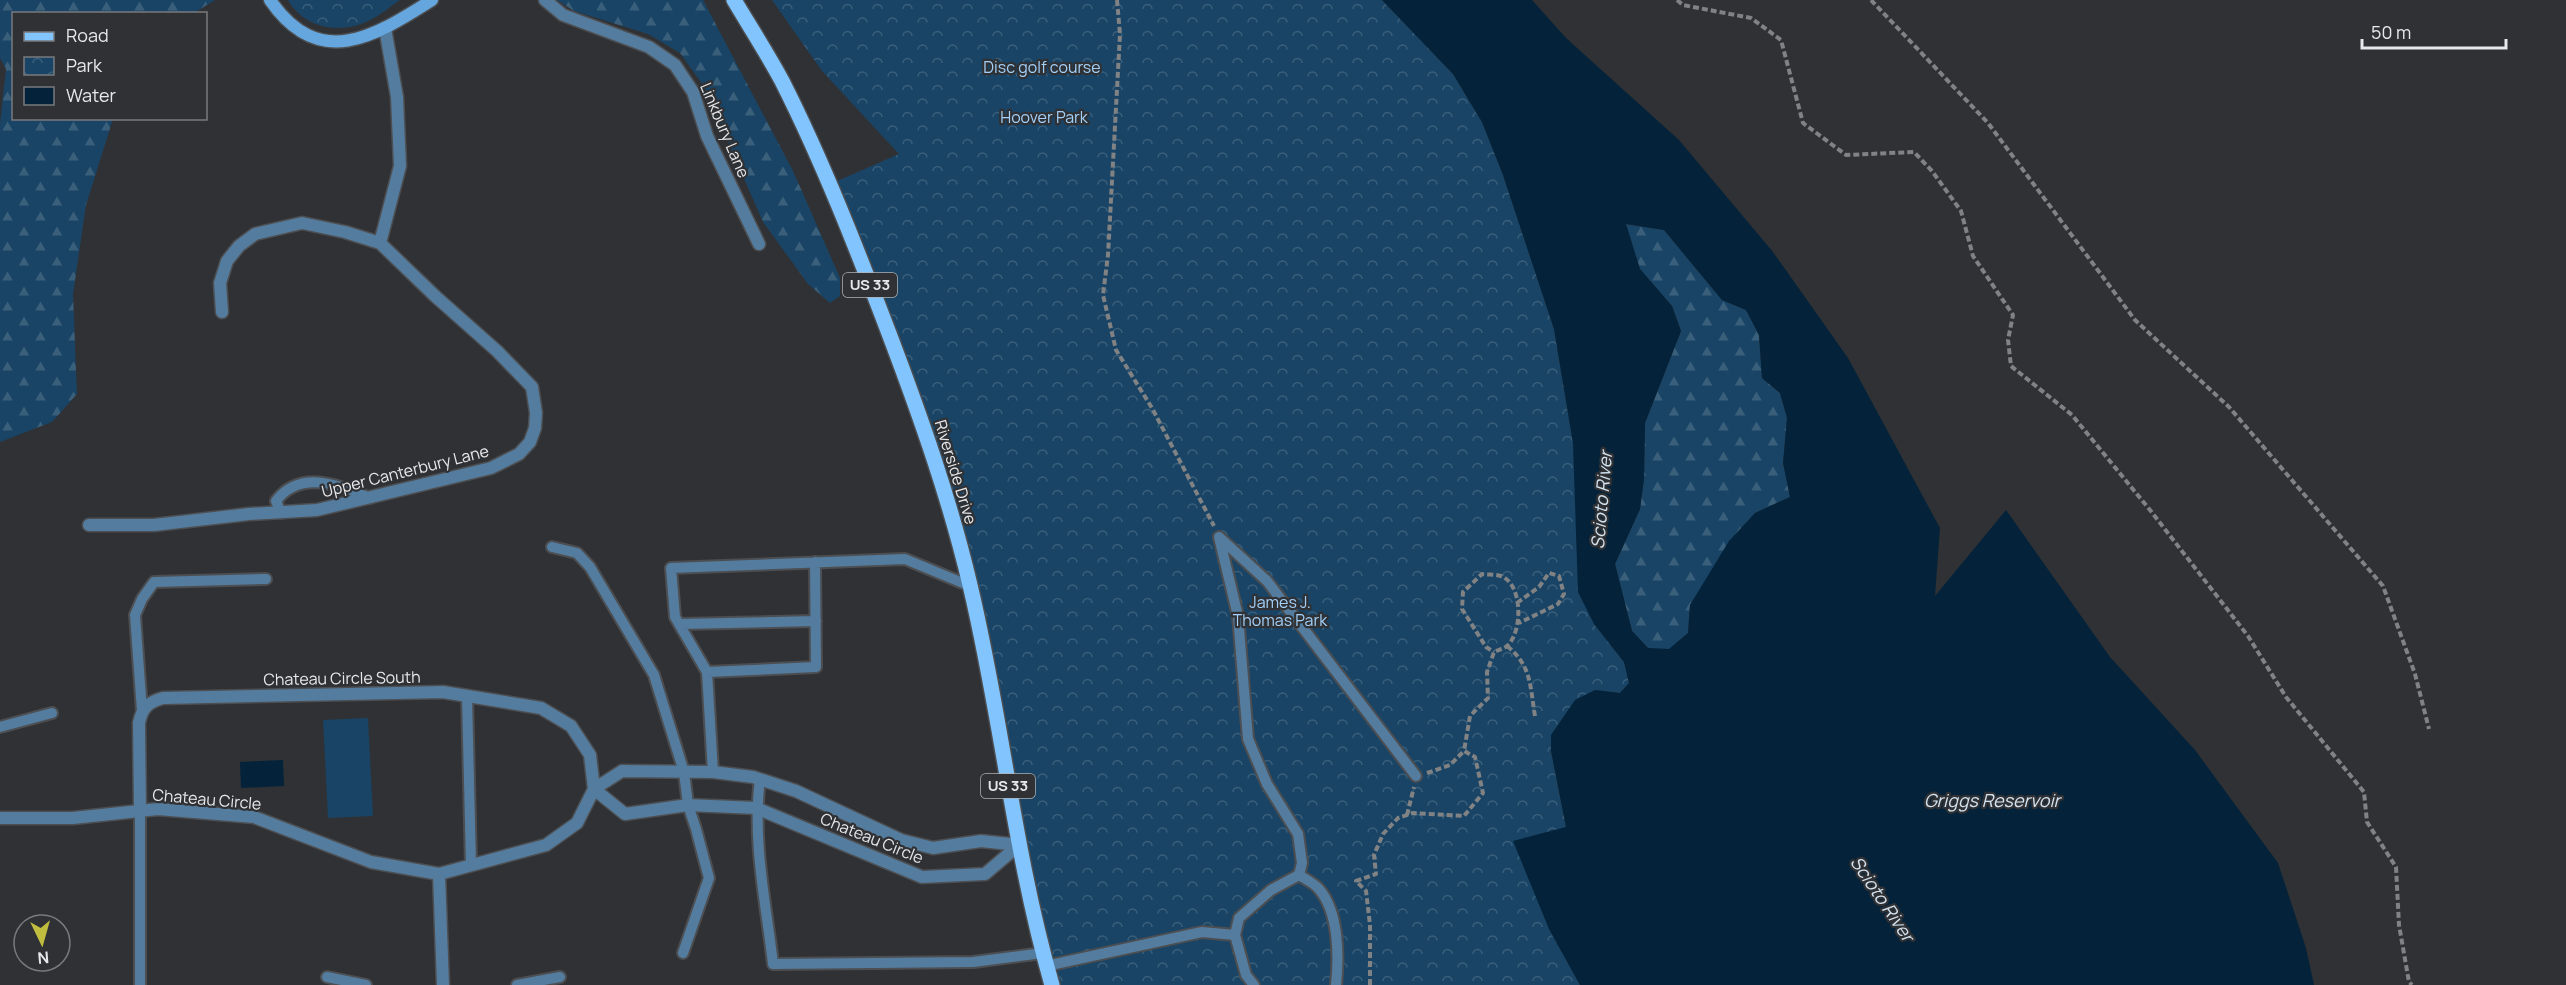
<svg xmlns="http://www.w3.org/2000/svg" width="2566" height="985" viewBox="0 0 2566 985" font-family="Manrope,sans-serif">
<defs>
<pattern id="forest-firs" width="22" height="20" patternUnits="userSpaceOnUse" patternTransform="scale(1.5)"><rect width="22" height="20" fill="#194465"/><path d="M5 1l3.5 6h-7zM16 11l3.5 6h-7z" fill="#3a5f7b"/></pattern>
<pattern id="park-crowns" width="20" height="18" patternUnits="userSpaceOnUse" patternTransform="scale(1.5)"><rect width="20" height="18" fill="#194465"/><path d="M2 6a3 3 0 1 1 6 0M12 15a3 3 0 1 1 6 0" fill="none" stroke="#3a5f7b"/></pattern>
</defs>
<rect width="100%" height="100%" fill="#2f3134"/>
<path fill="url(#forest-firs)" d="M0,0h215l-21,13 -180,1v104l99,1 -27,86 -13,89 4,100 -25,28 -52,20v-318l6,-55 -6,-11z
M557,0h146l90,171 47,107v18l-10,7 -22,-19 -45,-62 -60,-137 -23,-32 -32,-19 -74,-23z
M1625,224l39,6 58,70 24,10 13,25 3,43 18,15 7,25 -4,45 7,34 -35,16 -65,92 -2,28 -19,17 -21,-2 -16,-17 -17,-67 25,-55 4,-30 1,-56 36,-92 -9,-25 -32,-37z"/>
<path fill="url(#park-crowns)" d="M288,0h112c-9,6 -18,14 -28,19 -29,16 -67,11 -84,-19z
M772,0h610l71,74 29,48 21,53 51,154 19,114 21,181 30,38 5,21 -9,10 -25,-3 -44,45v16l15,76 -17,102 31,56h-528l-105,-488 -119,-312 71,-31 -77,-83z"/>
<path fill="#194465" d="M368,718l5,98 -45,2 -5,-98z"/>
<path fill="#04233a" fill-rule="evenodd" d="M1382,0h150l34,38 113,102 94,112 75,106 92,170 -5,68 71,-86 104,147 85,93 83,113 28,85 8,37h-734l-31,-56 -36,-88 53,-14 -15,-76v-16l24,-35 20,-10 25,3 9,-10 -5,-21 -30,-38 -16,-32 -5,-149 -19,-114 -51,-154 -21,-53 -29,-48zM1626,224l38,6 58,70 24,10 13,25 3,43 18,15 7,25 -4,45 7,34 -35,16 -26,28 -39,64 -2,28 -19,16 -21,-1 -16,-17 -17,-67 25,-55 4,-30 1,-56 36,-92 -9,-25 -32,-37z
M283,760l1,26 -43,2 -1,-26z"/>
<g fill="none" stroke-linecap="round" stroke-linejoin="round">
<defs>
<path id="lane" d="M281,513l-5,-12c24,-32 64,-16 94,-3
M552,547l25,6 13,14 64,108 30,97 4,33 8,24 13,49 -26,75
M680,624l136,-3
M707,672l109,-5 -1,-105
M467,696l4,169
M142,711l-7,-96 7,-16 12,-17 112,-3
M0,727l52,-14
M713,772l-6,-100 -32,-55 -4,-49 234,-9 65,27
M760,779c-8,62 6,124 13,185l200,-2 70,-9
M140,810v175
M1299,875c6,4 15,8 20,14 20,23 20,68 17,96
M1046,966l156,-34 33,3
M327,977l39,8
M517,985l43,-8
M1254,985l-8,-10 -11,-40 4,-17 32,-28 28,-15 3,-12 -4,-29 -31,-50 -19,-45 -10,-123 -19,-79 48,44 149,195"/>
<path id="street" d="M545,0l18,15 86,32 26,18 18,27 14,44 52,108
M380,243l20,-77 -3,-69 -12,-69
M89,525h65l95,-11 68,-4 174,-42 28,-14 11,-12 5,-14 1,-15 -4,-26 -35,-36 -62,-55 -55,-53 -35,-11 -43,-9 -47,11 -16,12 -12,15 -7,22 2,29
M594,789l31,25 63,-9 68,3 166,69 63,-3 34,-29
M140,810l-1,-87c3,-15 9,-21 24,-25l280,-6 98,16 30,18 19,29 4,34
M0,818h73l85,-9 96,8 117,45 68,12 107,-29 31,-22 17,-34 28,-18 91,1 40,5 43,14 105,49 32,8 48,-7 38,4
M439,874l4,111"/>
<path id="secondary" d="M270,0c49,71 104,37 162,0"/>
<path id="primary" d="M734,0c16,27 33,53 48,81 41,81 76,171 108,255 31,82 60,164 80,249 32,133 44,269 82,400"/>
</defs>
<use href="#lane" stroke="#4c4e51" stroke-width="14"/>
<use href="#street" stroke="#4c4e51" stroke-width="15"/>
<use href="#secondary" stroke="#4c4e51" stroke-width="15"/>
<use href="#primary" stroke="#4c4e51" stroke-width="18"/>
<path stroke="#808284" stroke-width="4" stroke-dasharray="6 3" stroke-linecap="butt" d="M1117,0l3,34 -12,221 -5,40 13,55 36,58 62,118
M1677,0l6,5 68,13 30,22 22,83 43,32 68,-3 18,19 29,40 12,45 40,59 -5,25 3,26 61,49 78,95 98,126 38,61 78,95 3,30 29,45 3,58 10,57 3,3
M1871,0l117,123 147,197 94,87 154,179 32,88 14,55
M1517,603l22,-16 10,-14 10,3 5,18 -6,10 -39,19
M1507,646c25,20 23,41 28,70
M1427,773l23,-8 14,-14
M1407,815l7,-28
M1370,985v-60l-4,-34 -10,-10 20,-7 -2,-19 9,-21 15,-16 15,-5 51,3 19,-23 -8,-36 -11,-6 6,-35 18,-18 -1,-26 7,-20c3,-2 10,-3 13,-6 16,-14 16,-62 -6,-70 -6,-2 -13,-1 -19,-2l-19,18 -1,17 24,38 8,5"/>
<use href="#lane" stroke="#547c9e" stroke-width="10"/>
<use href="#street" stroke="#547c9e" stroke-width="12"/>
<use href="#secondary" stroke="#64a6dd" stroke-width="12"/>
<use href="#primary" stroke="#82c5fe" stroke-width="15"/>
</g>
<g text-anchor="middle" stroke-width="4.5" stroke-linejoin="round" paint-order="stroke">
<g fill="#2f3134" stroke="#b0b1b3" stroke-width="1.5">
<rect x="843" y="273" width="54" height="24" rx="4.5"/>
<rect x="981" y="774" width="54" height="24" rx="4.5"/>
</g>
<g font-size="15" font-weight="bold" fill="#e7e8ea">
<text x="870" y="290">US 33</text>
<text x="1008" y="791">US 33</text>
</g>
<g font-size="16" fill="#a2d0f9" stroke="#2f3134">
<text x="1042" y="73">Disc golf course</text>
<text x="1044" y="123">Hoover Park</text>
<text x="1280" y="608">James J.<tspan x="1280" dy="18">Thomas Park</tspan></text>
</g>
<g font-size="16" fill="#e7e8ea" stroke="#2f3134">
<text transform="translate(725 130) rotate(67)" y="6">Linkbury Lane</text>
<text transform="translate(405 471) rotate(-14)" y="6">Upper Canterbury Lane</text>
<text transform="translate(956 472) rotate(73)" y="6">Riverside Drive</text>
<text transform="translate(342 678) rotate(-1)" y="6">Chateau Circle South</text>
<text transform="translate(207 799) rotate(5)" y="6">Chateau Circle</text>
<text transform="translate(872 838) rotate(22)" y="6">Chateau Circle</text>
</g>
<g font-size="18" font-style="italic" fill="#d3e3f0" stroke="#2f3134">
<text transform="translate(1602 500) rotate(-85)" y="6">Scioto River</text>
<text x="1992" y="807">Griggs Reservoir</text>
<text transform="translate(1882 899) rotate(56)" y="6">Scioto River</text>
</g>
</g>
<rect x="12" y="12" width="195" height="108" fill="#2f3134" stroke="#797a7d" stroke-width="1.5"/>
<rect x="24" y="32" width="30" height="9" fill="#82c5fe" stroke="#797a7d" stroke-width="1.5"/>
<text x="66" y="42" font-size="18" fill="#e7e8ea">Road</text>
<rect x="24" y="57" width="30" height="18" fill="url(#park-crowns)" stroke="#797a7d" stroke-width="1.5"/>
<text x="66" y="72" font-size="18" fill="#e7e8ea">Park</text>
<rect x="24" y="87" width="30" height="18" fill="#04233a" stroke="#797a7d" stroke-width="1.5"/>
<text x="66" y="102" font-size="18" fill="#e7e8ea">Water</text>
<g transform="translate(42 943) rotate(175)"><circle r="28" fill="#2f3134" stroke="#797a7d" stroke-width="1.5"/>
<path d="M0-4.5L10 22L0 15L-10 22Z" fill="#c1bd3f"/>
<text y="-9" font-size="16" font-weight="bold" text-anchor="middle" fill="#e7e8ea">N</text>
</g>
<path d="M2362 39v9h144v-9" fill="none" stroke="#e7e8ea" stroke-width="3"/>
<text x="2371" y="39" font-size="18" fill="#e7e8ea" stroke="#2f3134" stroke-width="4.5" paint-order="stroke">50 m</text>
</svg>
